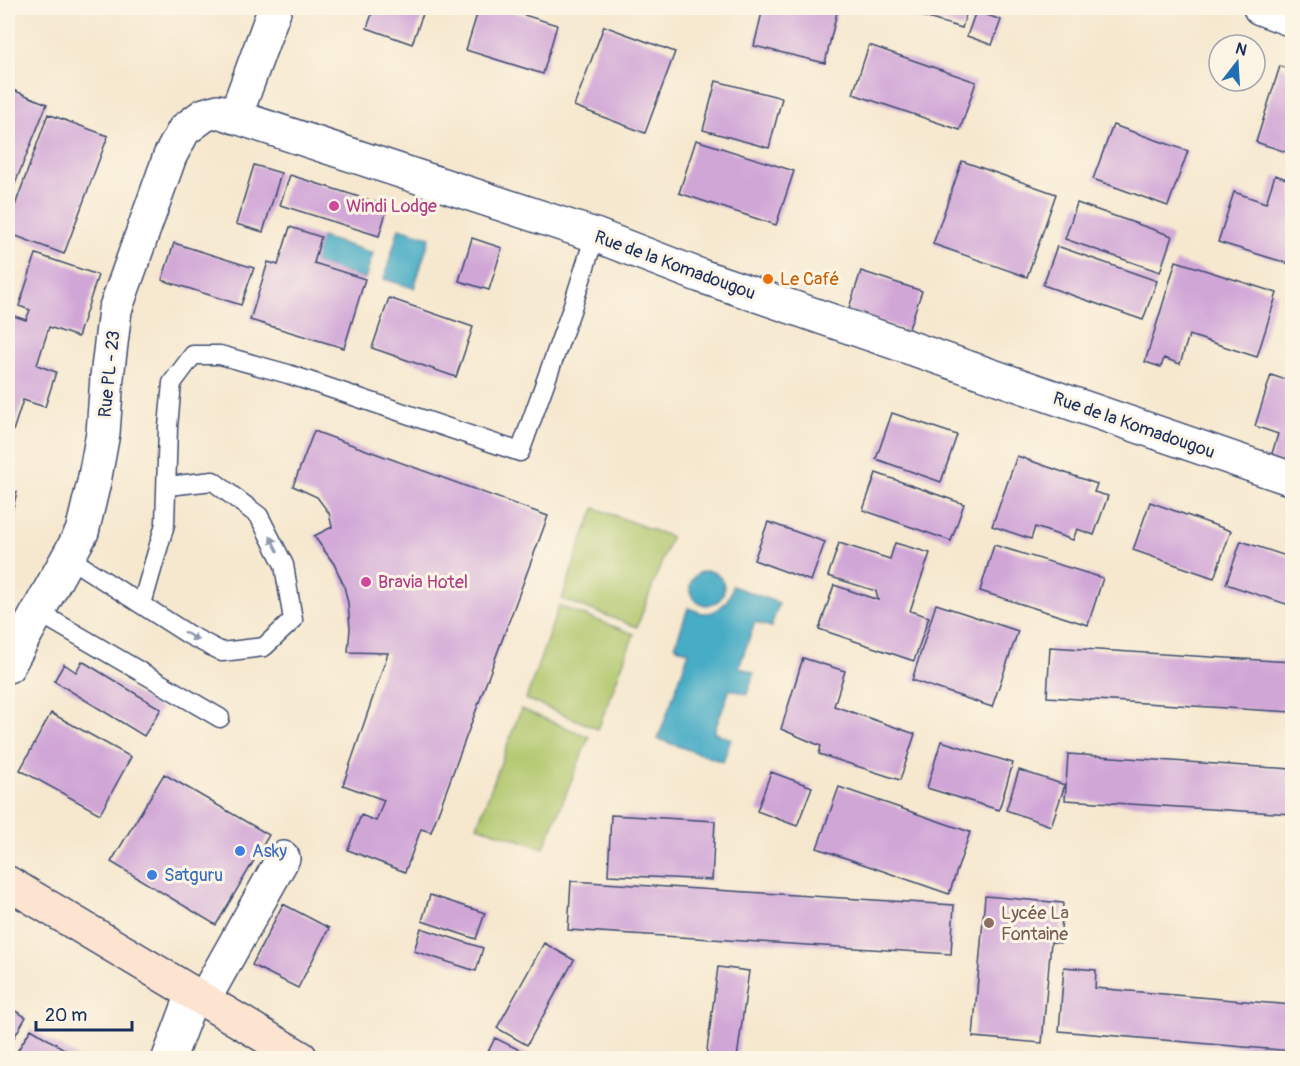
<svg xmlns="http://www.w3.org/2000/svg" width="1300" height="1066" viewBox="0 0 1300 1066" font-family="Pangolin,sans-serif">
<rect width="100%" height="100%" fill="#fcf5e5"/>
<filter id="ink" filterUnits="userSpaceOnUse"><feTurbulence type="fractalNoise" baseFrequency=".0167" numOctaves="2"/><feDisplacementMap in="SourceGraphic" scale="12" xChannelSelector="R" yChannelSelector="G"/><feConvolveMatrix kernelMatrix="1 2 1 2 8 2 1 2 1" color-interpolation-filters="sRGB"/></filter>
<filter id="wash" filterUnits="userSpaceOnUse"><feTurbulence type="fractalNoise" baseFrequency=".008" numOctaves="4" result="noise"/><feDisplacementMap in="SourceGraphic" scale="24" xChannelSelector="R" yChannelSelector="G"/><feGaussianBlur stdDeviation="1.35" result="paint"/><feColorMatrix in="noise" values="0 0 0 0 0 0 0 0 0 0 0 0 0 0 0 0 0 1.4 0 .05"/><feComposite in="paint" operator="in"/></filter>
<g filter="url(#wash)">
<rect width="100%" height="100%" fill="#f6e8cf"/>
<path fill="#afc66b" stroke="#657a64" stroke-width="1.5" d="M595,508l76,29 -34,90 -75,-28 20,-59z
M559,606l75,28 -36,95 -72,-30z
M521,709l68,28 -45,111 -67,-22z"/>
<path fill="#46acc5" stroke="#306e92" stroke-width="1.5" d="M399,228l31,9 -16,51 -30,-9z
M321,237l52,16 -8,26 -51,-16z
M690 588a17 17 0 1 1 34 0a17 17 0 1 1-34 0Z
M732,586l47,17 -8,24 -16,-5 -16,45 15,6 -7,21 -17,-5 -16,43 17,7 -8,23 -65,-23 31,-87 -14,-6 13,-38c4,1 10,4 14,5 16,1 29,-12 30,-27z"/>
<g id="blocks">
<path fill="#d0a6d7" d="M374,8h51l-13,36 -45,-16z
M479,8h22l56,17 -14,49 -77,-24z
M763,8h75l-13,55 -71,-17z
M893,8h75l-6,20z
M976,11l25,9 -9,25 -25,-9z
M604,26l71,26 -30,81 -71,-27z
M869,45l107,37 -16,48 -107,-36z
M1280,66l12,4v84l-36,-12z
M716,81l66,17 -13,50 -66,-18z
M8,88l39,16 -39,97z
M48,114l60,22 -44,118 -56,-21v-8z
M1113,125l75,26 -20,55 -75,-27z
M696,140l98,31 -18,54 -97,-32z
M962,161l94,33 -29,83 -94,-33z
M254,165l27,8 -18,59 -27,-8z
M290,175l98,31 -9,30 -99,-31z
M1275,175l17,6v75l-2,8 -72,-22 16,-50 32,11z
M1077,203l95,33 -12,36 -95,-33z
M290,227l31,10 -7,26 51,16 -21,69 -94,-28 18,-58 10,3z
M472,238l30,10 -13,42 -30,-9z
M174,243l80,25 -13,37 -79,-25z
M1057,246l100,35 -14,39 -100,-35z
M36,254l62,21 -20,62 -29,-10 -12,38 19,7 -11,35 -22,-7 -11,34 -4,-1v-119l18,6 4,-10 -11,-4z
M1176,261l101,32 -20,64 -68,-22 -9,29 -16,-6 -3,9 -16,-5z
M861,271l61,20 -14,40 -60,-20z
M389,298l84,29 -17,50 -84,-29z
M1271,375l21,7v88l-23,-7 9,-29 -23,-8z
M892,413l65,22 -16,47 -65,-23z
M314,431l234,85 -117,316 -10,-3 -16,43 -57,-22 13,-35 15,6 8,-21 -41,-15 45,-132 -40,-1 2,-23 -2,-26 -4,-17 -10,-22 -20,-28 18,-9 -3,-14 -12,-16 -24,-11z
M1017,456l80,28 -3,8 14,4 -14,39 -17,-6 -4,11 -38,-13 -4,12 -39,-13z
M876,473l88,31 -13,37 -88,-31z
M8,490l9,2 -9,35z
M1150,502l81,29 -17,47 -81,-28z
M768,522l57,20 -14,39 -57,-21z
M1241,541l51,17v48l-66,-22z
M839,543l51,16 5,-16 35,10 -20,58 19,6 -15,44 -95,-32 15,-44 44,15 -2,-9 -48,-15z
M994,545l109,33 -15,47 -108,-34z
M936,604l82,27 -26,76 -80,-27z
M1050,647l242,15v50l-245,-15z
M803,658l42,13 -11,35 81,28 -15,46 -81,-26 2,-8 -40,-17z
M82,661l79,48 -17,27 -90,-55 10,-17 12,8z
M51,713l80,44 -31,57 -80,-44z
M941,741l72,22 -14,47 -72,-22z
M1068,754l224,15v45l-227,-14z
M1019,770l46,15 -14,41 -45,-16z
M771,772l41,15 -15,39 -40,-15z
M164,774l105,61 -53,90 -105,-63z
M839,787l131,45 -21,62 -132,-46z
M611,815l104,6 -3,59 -104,-5z
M571,881l383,24 -3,49 -383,-24z
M430,895l55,18 -9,26 -54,-18z
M985,896l78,7 -3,40 -9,-1 -9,101 -69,-6z
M283,904l46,24 -31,60 -46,-23z
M421,928l62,20 -7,23 -62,-20z
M544,943l30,17 -47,85 -30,-17z
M718,967l31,4 -12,87h-31z
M1064,967l32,3 -1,18 197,17v46l-233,-20z
M10,1008l16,9 -17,29 -1,-1v-33z
M31,1029l48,29h-66z
M495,1038l41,20h-51z"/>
</g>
</g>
<g filter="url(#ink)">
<use href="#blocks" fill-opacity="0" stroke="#3c4b6f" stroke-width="1.5"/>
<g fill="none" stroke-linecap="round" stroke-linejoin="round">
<defs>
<path id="lane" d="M69,558l120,77 33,17 42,-5 29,-27 -9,-55 -25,-49 -46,-35 -45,5
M142,604l23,-80 3,-97 4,-44 21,-28h27l68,19 232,78 51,-141 24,-76
M38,612l182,106"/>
<path id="street" d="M1260,8l32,12
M235,117l40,-109
M8,666l74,-134 12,-50 9,-49 4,-56 8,-67 55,-154 14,-26 20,-15 14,-4 377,124 106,41 591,203
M203,1001l80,-143
M169,1058l24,-64"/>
<path id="secondary" d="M8,883l293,175"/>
</defs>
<use href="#lane" stroke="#3c4b6f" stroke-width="21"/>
<use href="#street" stroke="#3c4b6f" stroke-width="36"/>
<use href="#secondary" stroke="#3c4b6f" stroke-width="36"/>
<use href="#lane" stroke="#fff" stroke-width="18"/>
<use href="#street" stroke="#fff" stroke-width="33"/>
<use href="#secondary" stroke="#fde4d1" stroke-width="33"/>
</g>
<defs><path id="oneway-solid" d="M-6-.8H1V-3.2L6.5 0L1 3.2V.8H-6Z" transform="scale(1.5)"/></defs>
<g fill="#8d97ae">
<use href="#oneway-solid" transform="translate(274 544) rotate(-117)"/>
<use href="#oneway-solid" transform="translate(191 636) rotate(29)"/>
</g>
</g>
<g fill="#d1479c" stroke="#fcf5e5" stroke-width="2">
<circle cx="334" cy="206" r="6"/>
<circle cx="366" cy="582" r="6"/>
</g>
<circle fill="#e8710a" stroke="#fcf5e5" stroke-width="2" cx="768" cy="279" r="6"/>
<g fill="#3f7fe0" stroke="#fcf5e5" stroke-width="2">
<circle cx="240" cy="851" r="6"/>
<circle cx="152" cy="875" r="6"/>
</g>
<circle fill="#8d6e63" stroke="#fcf5e5" stroke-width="2" cx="989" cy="923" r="6"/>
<g text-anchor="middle" stroke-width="6" stroke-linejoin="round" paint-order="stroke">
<g font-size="18" fill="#b23c85" stroke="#fcf5e5" text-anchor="start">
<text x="346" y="212">Windi Lodge</text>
<text x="378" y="588">Bravia Hotel</text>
</g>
<g font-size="18" fill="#1b2f5e" stroke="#fcf5e5">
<text transform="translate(675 265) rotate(20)" y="6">Rue de la Komadougou</text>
<text transform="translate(109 374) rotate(-84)" y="6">Rue PL - 23</text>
<text transform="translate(1134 425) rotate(19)" y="6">Rue de la Komadougou</text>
</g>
<g font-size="18" fill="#c56008" stroke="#fcf5e5" text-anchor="start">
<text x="780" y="285">Le Café</text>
</g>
<g font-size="18" fill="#366cbe" stroke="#fcf5e5" text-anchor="start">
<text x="252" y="857">Asky</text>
<text x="164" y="881">Satguru</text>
</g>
<g font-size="18" fill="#785e54" stroke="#fcf5e5" text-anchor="start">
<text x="1001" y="919">Lycée La<tspan x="1001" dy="21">Fontaine</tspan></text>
</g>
</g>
<rect width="1300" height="1066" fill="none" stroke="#fcf5e5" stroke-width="30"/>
<g transform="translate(1237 63) rotate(17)"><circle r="28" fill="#fcf5e5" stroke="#a2a6af" stroke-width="1.5"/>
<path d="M0-4.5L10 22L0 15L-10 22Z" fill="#1f6fb2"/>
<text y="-9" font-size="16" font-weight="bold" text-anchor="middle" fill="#1b2f5e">N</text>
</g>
<path d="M36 1021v9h96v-9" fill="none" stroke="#1b2f5e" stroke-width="3"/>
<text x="45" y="1021" font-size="18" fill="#1b2f5e" stroke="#fcf5e5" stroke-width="4.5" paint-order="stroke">20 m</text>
</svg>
